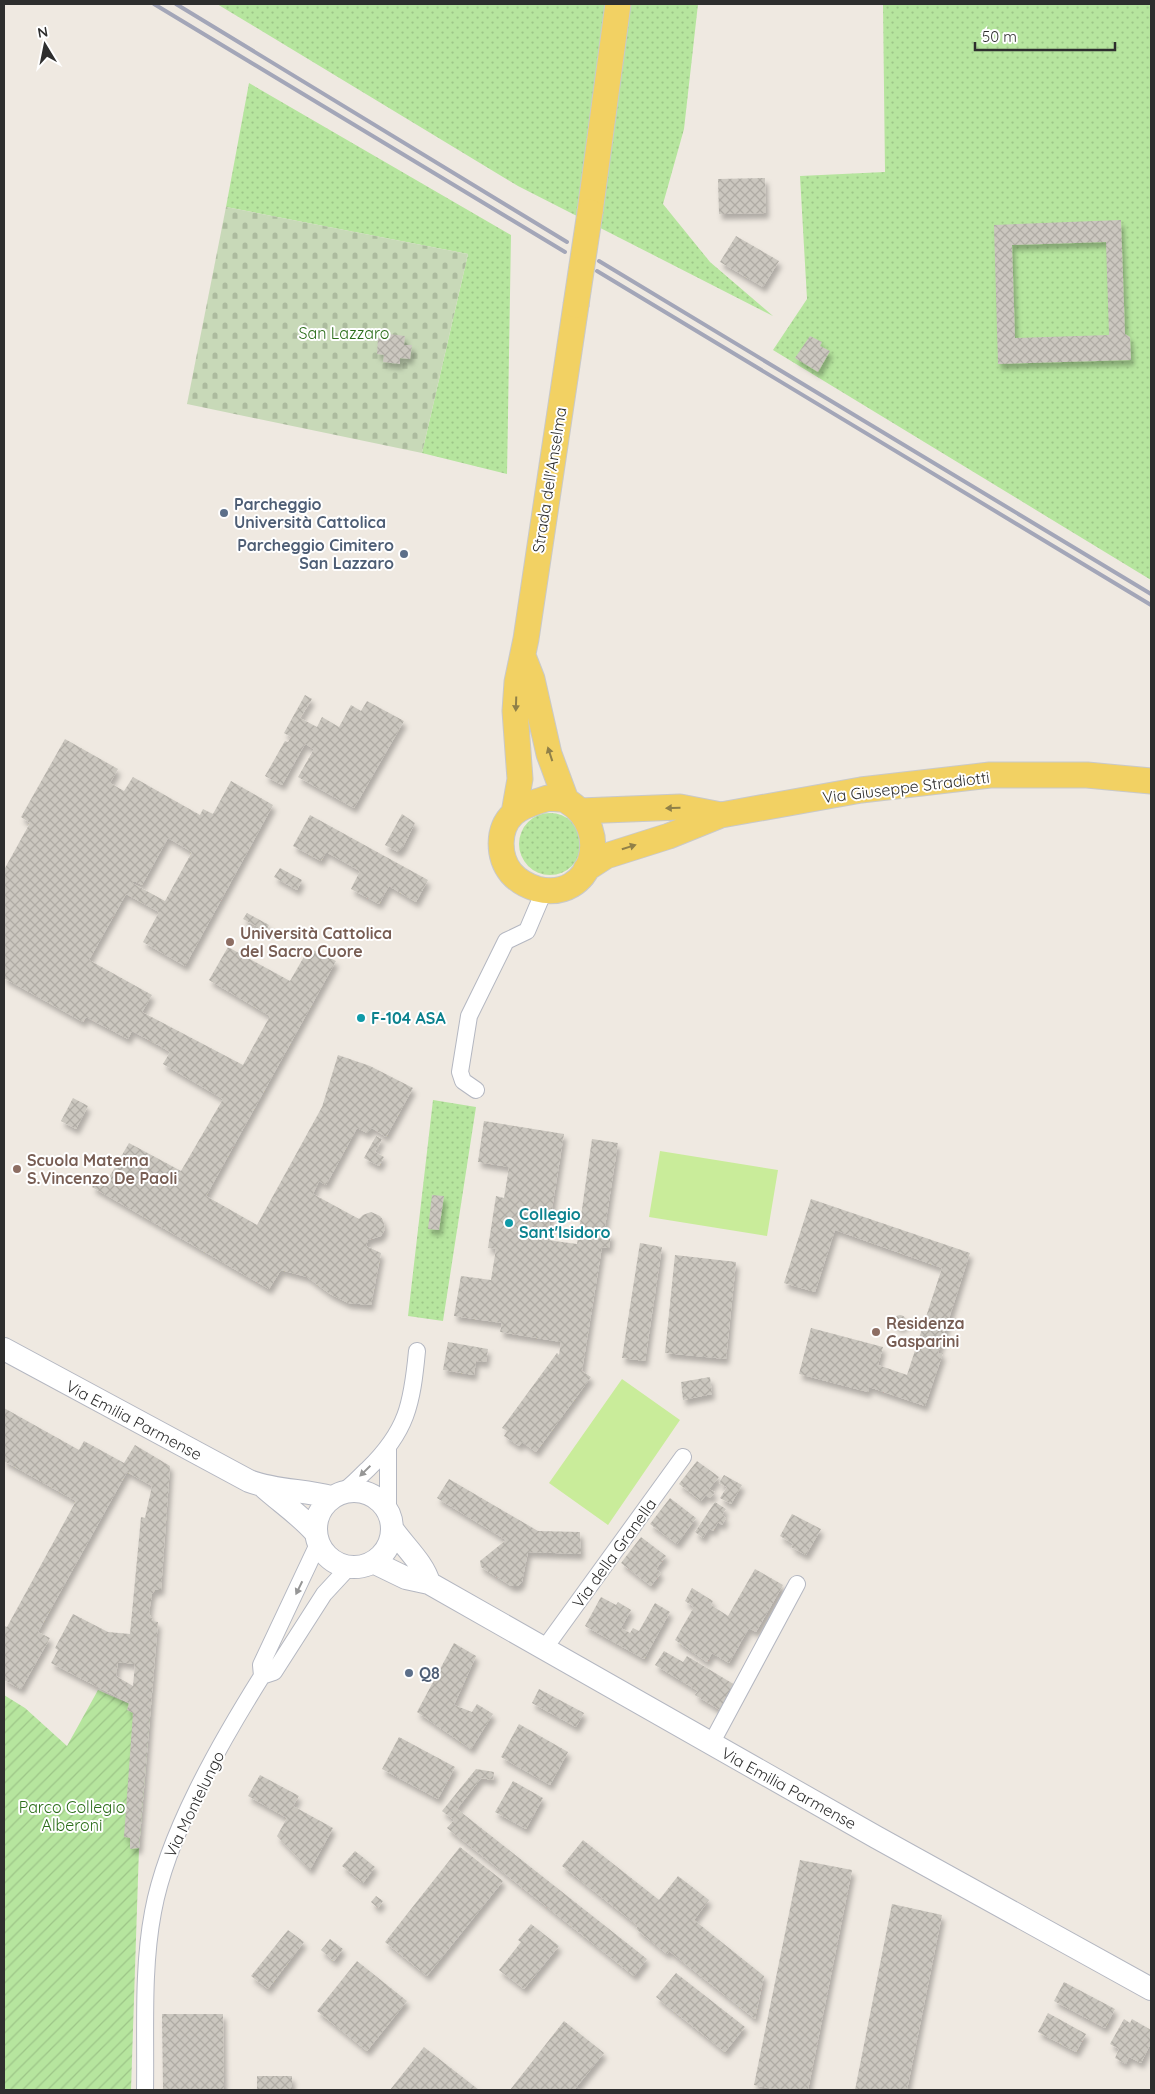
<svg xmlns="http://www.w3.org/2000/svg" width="1155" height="2094" viewBox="0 0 1155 2094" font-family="Quicksand,sans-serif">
<defs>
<pattern id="grass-dots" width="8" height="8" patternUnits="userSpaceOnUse" patternTransform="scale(1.25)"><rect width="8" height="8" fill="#b6e59e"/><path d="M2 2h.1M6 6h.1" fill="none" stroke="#9dc588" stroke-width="1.8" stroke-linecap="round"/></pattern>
<pattern id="cemetery-stones" width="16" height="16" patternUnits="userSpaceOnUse" patternTransform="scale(1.25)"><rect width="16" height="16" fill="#c8d9b8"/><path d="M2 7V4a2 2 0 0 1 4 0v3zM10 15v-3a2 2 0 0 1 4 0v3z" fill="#acbb9e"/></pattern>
<pattern id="garden-furrows" width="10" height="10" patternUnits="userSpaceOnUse" patternTransform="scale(1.25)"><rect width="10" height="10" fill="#b6e59e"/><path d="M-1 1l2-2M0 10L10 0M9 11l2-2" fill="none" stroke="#9dc588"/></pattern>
<pattern id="building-cross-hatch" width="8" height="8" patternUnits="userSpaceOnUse" patternTransform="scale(1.25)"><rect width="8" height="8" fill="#cbc7bf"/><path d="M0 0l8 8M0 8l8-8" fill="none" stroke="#afaba4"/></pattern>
<filter id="shadow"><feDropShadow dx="3" dy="5.5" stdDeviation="2.5" flood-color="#0004"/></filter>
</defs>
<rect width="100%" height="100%" fill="#efe9e1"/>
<path fill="url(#grass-dots)" d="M217,4h481l-14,125 -21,75 47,58 63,54 -255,-130z
M883,4h268v576l-378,-230 34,-51 -7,-123 85,-4z
M249,83l262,152 -4,239 -85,-21 46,-199 -242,-47z
M519 844a31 31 0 1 1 62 0a31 31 0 1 1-62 0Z
M433,1100l43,7 -33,214 -35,-5z"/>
<path fill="url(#cemetery-stones)" d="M226,207l242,47 -46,199 -235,-49z"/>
<path fill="url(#garden-furrows)" d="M98,1690l52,23 -11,135 -8,242h-127v-395l21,13 42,38z"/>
<path fill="#c9ec9a" d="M660,1151l118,19 -11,66 -118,-19z
M622,1379l58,41 -72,105 -59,-42z"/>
<path fill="url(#building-cross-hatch)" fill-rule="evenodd" filter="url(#shadow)" d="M765,178l1,35 -47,1 -1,-35z
M1121,220l4,114 5,3 1,23 -133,4 -4,-139zM1106,242l3,93 -94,3 -3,-93z
M736,236l43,25 -16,26 -43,-25z
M389,334l16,2 -1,9h8l-2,14 -10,-1v6l-17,-2 1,-7 -7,-1 1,-16 10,1z
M810,336l12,6 -2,4 10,5 -12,21 -23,-14z
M305,695l7,4 -12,19 17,9 5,-10 17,10 12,-22 10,6 6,-10 37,20 -50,87 -56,-31 16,-28 -9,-5 -23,41 -17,-9 20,-35 3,1 3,-5 -7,-4z
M65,739l53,30 -8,14 14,8 9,-14 67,38 3,-6 10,5 18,-33 42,24 -88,161 -42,-24 16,-30 -33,-18 -37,66 63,35 -10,17 101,53 27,-49 -61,-36 19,-33 62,34 19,-33 27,13 -130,235 51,29 65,-118 16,-52 32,11 43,22 -27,49 -14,-9 -5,5 -10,-5 -31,57 -7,-4 -6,13 46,25 4,-4 8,-3 9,4 3,4 2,9 -4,7 -13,4 -2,6 15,7 -10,52 -23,-2 -18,-9 -23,-17 -26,-7 -12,19 -177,-102 7,-12 9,4 21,-36 52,28 42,-72 -60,-35 7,-12 -10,-6 -28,-15 -4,8 -42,-22 -3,5 -79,-44v-108l26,-47 -9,-6zM168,838l24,14 -27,49 -33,-18 2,-2 8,4z
M402,814l13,9 -12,24 -5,5 -13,-7z
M310,815l118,65 -12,22 -27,-16 -10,18 -28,-15 9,-18 -34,-19 -5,9 -28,-15z
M280,868l22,12 -5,10 -23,-13z
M247,913l22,12 -3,6 -23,-12z
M73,1098l15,8 -12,23 -15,-8z
M484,1121l80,13 -17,106 30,4 15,-105 26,4 -14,90 7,1 -2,14 -7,-1 -20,124 9,6 -55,75 -14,-10 -3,4 -15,-10 3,-5 -5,-3 55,-75 2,2 2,-13 -61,-10 2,-9 -48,-7 7,-40 30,4 5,-31 -8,-1 8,-52 8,2 5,-31 -31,-5z
M376,1136l6,3 -7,13 9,5 -5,9 -15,-8z
M432,1195l12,1 -5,34 -11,-1z
M811,1199l159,54 -32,100h5l-18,53 -56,-19 -1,5 -69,-18 12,-46 72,19 -5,18 29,10 35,-107 -107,-38 -20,62 -31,-9z
M640,1243l22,4 -17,114 -23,-3z
M675,1255l61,7 -10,97 -61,-6z
M894 1321a6 6 0 1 1 12 0a6 6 0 1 1-12 0Z
M448,1342l40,7 -2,13 -10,-1 -2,14 -31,-5z
M710,1377l2,17 -29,6 -2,-18z
M4,1408l75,42 5,-9 40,22 11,-18 35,21 -9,124h-6l-3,4 -3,19 4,8 5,1 -19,226 -9,1v-11l-6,-1 9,-124 -6,-3 2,-7 -78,-40 7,-13 -3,-2 18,-34 35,18 22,2 11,-117 4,1 7,-32 -25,-14 -89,160 12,6 -29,51 -17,-9v-54l3,1 69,-126 -72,-40zM118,1662l17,2 -2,22 -17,-10z
M697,1461l22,16 -10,12 6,3 -5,6 -4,-3 -5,6 -22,-17z
M724,1475l18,10 -11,19 -11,-6 7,-11 -8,-4z
M449,1479l89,52 42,1 1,22 -53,-2 -6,30 -4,4h-7l-30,-19 -1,-6 26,-21 -69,-42z
M670,1498l26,20 -19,26 -27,-20z
M715,1502l11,7 -4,6 4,3 -4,7 -4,-3 -5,9 -4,-3 -6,10 -8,-6z
M792,1514l29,15 -15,26 -15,-8 2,-3 -13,-8z
M641,1537l25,19 -10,13 5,4 -10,13 -30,-23z
M755,1569l28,16 -27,47 -7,-4 -20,35 -17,-10 -5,9 -32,-22 19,-33 -9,-6 7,-13 21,13 -2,4 17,11z
M601,1597l15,8 2,-3 13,8 -10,18 9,5 3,-5 6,3 16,-28 15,9 -26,47 -59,-33z
M454,1643l22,13 -22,49 18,7 5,-8 16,10 -22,35 -54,-37z
M664,1651l19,11 4,-6 48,29 -15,25 -25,-15 3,-4 -43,-26z
M539,1689l45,24 -8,14 -44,-24z
M519,1724l49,28 -18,33 -49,-28z
M399,1737l56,30 -17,32 -56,-30z
M476,1769l18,3 -1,8 -12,-2 -24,31 190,150 -13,17 -187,-148 7,-8 -12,-9z
M260,1775l39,21 -6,10 40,22 -23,42 -33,-34 10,-18 -39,-22z
M513,1781l30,17 -17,31 -31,-17z
M583,1840l76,60 19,-24 31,24 -15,20 70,56 -9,43 -86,-68 -2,3 -31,-25 2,-3 -76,-60z
M460,1847l43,34 -76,95 -42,-34z
M355,1851l20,16 -12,16 -21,-17z
M800,1860l52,10 -44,220h-29l-25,-5z
M376,1896l7,5 -5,7 -7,-6z
M892,1904l50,11 -35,175h-52z
M531,1924l28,22 -35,43 -25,-19 22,-28 -3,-2z
M288,1930l16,12 -36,47 -17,-13z
M330,1939l13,10 -9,12 -13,-11z
M357,1961l50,40 -40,50 -50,-40z
M676,1973l69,54 -20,25 -69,-55z
M1064,1982l51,27 -10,19 -51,-27z
M1048,2013l38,21 -10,18 -38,-20z
M162,2014h61l1,76h-61z
M1124,2019l6,4 2,-4 19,11v13l-10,20 -12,-6 -3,7 -11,-6 4,-9 -9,-5z
M564,2021l40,32 -30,37h-64z
M424,2047l14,11 41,32h-89z
M257,2076h35v14h-35z"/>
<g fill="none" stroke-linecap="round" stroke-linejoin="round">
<defs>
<path id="street" d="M476,1090l-13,-9 -3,-9 9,-56 37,-75 21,-10 17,-40
M342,1492c10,-6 17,-15 26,-23 39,-38 44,-65 49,-118
M388,1510v-61
M544,1649l139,-192
M262,1676l12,-4 50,-78 25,-27
M711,1744l86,-160
M145,2090c1,-58 -3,-120 8,-178 14,-77 67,-169 109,-236l-1,-11 57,-121"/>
<path id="secondary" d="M4,1349l245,132c26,10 55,9 82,16
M265,1488c17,15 35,27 50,44
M316 1529a38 38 0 1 1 76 0a38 38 0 1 1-76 0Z
M393,1530c12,17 31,34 36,53
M373,1562l33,16 23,5 447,254 275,152"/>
<path id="primary" d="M590,212l28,-208
M523,656l9,23 17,75 17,46
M548,798c5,1 14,0 19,3 47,28 25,102 -30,88 -10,-3 -19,-8 -26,-16 -13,-16 -14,-44 2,-59 9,-9 24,-12 35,-16z
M580,811l100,-4 41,8
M514,813l6,-34 -5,-68 2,-29 9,-43 50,-334
M586,869l20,-13 63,-20 52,-21 140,-25 129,-15h97l64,6"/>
</defs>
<use href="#street" stroke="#b4b7c1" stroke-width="18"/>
<use href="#secondary" stroke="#b4b7c1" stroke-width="24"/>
<use href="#primary" stroke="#c9c9c9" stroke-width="27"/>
<use href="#street" stroke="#fff" stroke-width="16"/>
<use href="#secondary" stroke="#fff" stroke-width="22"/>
<use href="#primary" stroke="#f2d163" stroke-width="25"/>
<path stroke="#a3a6b8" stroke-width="4" d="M154,4l411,248
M176,4l391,238
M599,261l552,333
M597,271l554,334"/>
<defs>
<path id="primary-bridge" d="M576,305l14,-93"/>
</defs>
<use href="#primary-bridge" stroke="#c9c9c9" stroke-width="27" stroke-linecap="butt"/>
<use href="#primary-bridge" stroke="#f2d163" stroke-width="25"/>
</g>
<defs><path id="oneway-solid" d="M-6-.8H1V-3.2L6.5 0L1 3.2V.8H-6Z" transform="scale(1.25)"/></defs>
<g fill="#908048">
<use href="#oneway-solid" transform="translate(516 704) rotate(92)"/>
<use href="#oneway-solid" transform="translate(550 754) rotate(-108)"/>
<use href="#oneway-solid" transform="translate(673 808) rotate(178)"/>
<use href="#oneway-solid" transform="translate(629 847) rotate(-17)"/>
</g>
<g fill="#969696">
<use href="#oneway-solid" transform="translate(365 1471) rotate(136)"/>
<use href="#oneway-solid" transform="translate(299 1588) rotate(116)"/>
</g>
<g fill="#5c6f8a" stroke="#fff" stroke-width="2">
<circle cx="224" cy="513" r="5"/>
<circle cx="404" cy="554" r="5"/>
<circle cx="409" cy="1673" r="5"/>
</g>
<g fill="#8d6e63" stroke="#fff" stroke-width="2">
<circle cx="230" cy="942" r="5"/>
<circle cx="17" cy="1169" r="5"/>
<circle cx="876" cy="1332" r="5"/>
</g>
<g fill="#0f9aa8" stroke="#fff" stroke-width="2">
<circle cx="361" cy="1018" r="5"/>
<circle cx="509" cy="1223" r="5"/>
</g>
<g text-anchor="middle" stroke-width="4" stroke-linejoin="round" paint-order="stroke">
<g font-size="16" fill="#2c6e1b" stroke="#fff">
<text x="344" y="339">San Lazzaro</text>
<text x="72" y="1813">Parco Collegio<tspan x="72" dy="18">Alberoni</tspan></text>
</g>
<g font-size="16" fill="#2e2e2e" stroke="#fff">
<text transform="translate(549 480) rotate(-81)" y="6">Strada dell'Anselma</text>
<text transform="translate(906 787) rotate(-7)" y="6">Via Giuseppe Stradiotti</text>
<text transform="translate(134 1420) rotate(28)" y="6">Via Emilia Parmense</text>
<text transform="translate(614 1553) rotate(-54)" y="6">Via della Granella</text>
<text transform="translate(789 1788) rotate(29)" y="6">Via Emilia Parmense</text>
<text transform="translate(194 1804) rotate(-64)" y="6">Via Montelungo</text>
</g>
<g font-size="16" font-weight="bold" fill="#4e5e75" stroke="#fff" text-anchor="start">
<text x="234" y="510">Parcheggio<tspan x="234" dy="18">Università Cattolica</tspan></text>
<text x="394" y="551" text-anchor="end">Parcheggio Cimitero<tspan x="394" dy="18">San Lazzaro</tspan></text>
<text x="419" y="1679">Q8</text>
</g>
<g font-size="16" font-weight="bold" fill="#785e54" stroke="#fff" text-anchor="start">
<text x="240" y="939">Università Cattolica<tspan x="240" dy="18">del Sacro Cuore</tspan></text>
<text x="27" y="1166">Scuola Materna<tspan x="27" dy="18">S.Vincenzo De Paoli</tspan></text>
<text x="886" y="1329">Residenza<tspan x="886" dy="18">Gasparini</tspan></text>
</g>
<g font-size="16" font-weight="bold" fill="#0d838f" stroke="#fff" text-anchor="start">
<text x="371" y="1024">F-104 ASA</text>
<text x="519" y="1220">Collegio<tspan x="519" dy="18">Sant'Isidoro</tspan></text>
</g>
</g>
<rect width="1155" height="2094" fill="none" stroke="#2e2e2e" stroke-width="10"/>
<g transform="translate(45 45) rotate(350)" stroke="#ffffff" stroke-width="4" paint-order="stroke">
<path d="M0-4L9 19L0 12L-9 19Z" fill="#2e2e2e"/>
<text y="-8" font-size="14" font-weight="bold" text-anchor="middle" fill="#2e2e2e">N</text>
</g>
<path d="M975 42v8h140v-8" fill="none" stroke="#2e2e2e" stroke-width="2.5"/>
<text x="982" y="42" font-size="15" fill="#2e2e2e" stroke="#ffffff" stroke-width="4" paint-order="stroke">50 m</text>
</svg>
